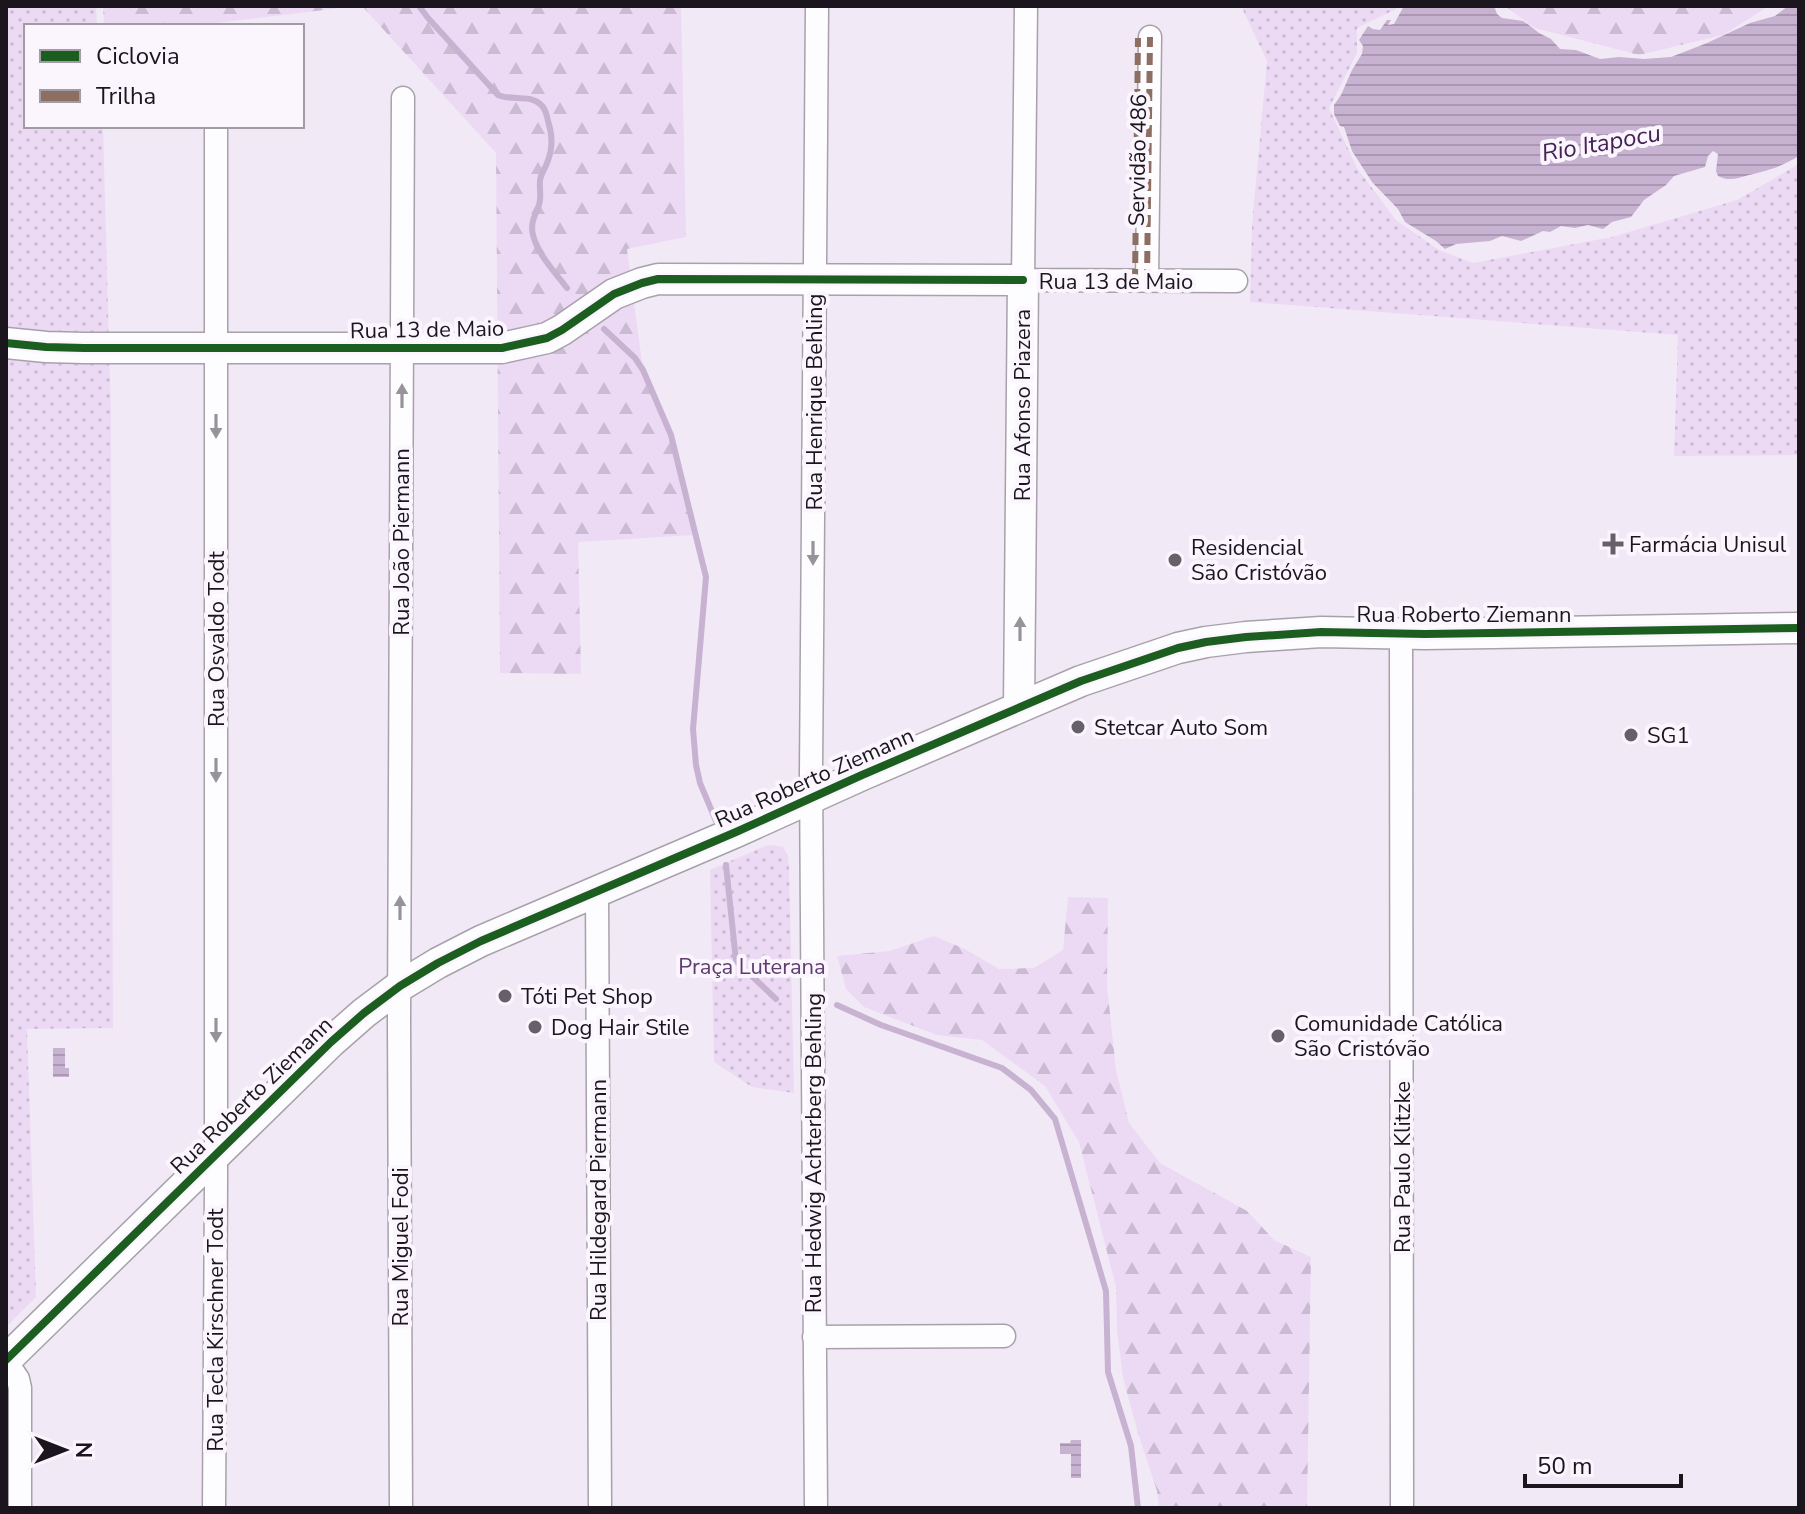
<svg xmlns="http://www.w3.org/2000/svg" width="1805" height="1514" viewBox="0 0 1805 1514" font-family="'Nunito Sans',sans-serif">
<defs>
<pattern id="grass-dots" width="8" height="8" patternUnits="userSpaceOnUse" patternTransform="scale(2)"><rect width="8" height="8" fill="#ecdaf5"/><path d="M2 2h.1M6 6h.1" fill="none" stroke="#cabad2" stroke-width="1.8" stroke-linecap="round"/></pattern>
<pattern id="forest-firs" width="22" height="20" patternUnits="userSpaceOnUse" patternTransform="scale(2)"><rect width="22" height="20" fill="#ecdaf5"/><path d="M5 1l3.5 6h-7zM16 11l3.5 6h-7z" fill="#cabad2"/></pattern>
<pattern id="water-rules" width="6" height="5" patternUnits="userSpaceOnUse" patternTransform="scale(2)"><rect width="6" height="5" fill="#c7b2d1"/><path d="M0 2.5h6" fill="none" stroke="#aa98b3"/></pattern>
</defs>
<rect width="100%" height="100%" fill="#f2e9f6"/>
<path fill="url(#grass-dots)" d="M6,6h90l1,20h-71v100h77l8,293 2,609 -86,1 9,268 -30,30z
M1241,6h155v3l-39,19v25l-28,55 28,60 39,52 43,30 34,13 139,-26 125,-37 62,-36v291l-125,1 4,-121 -428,-33 2,-77 15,-164z
M773,845l10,2 5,9 1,13 5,224 -42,-6 -38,-25 -4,-192 55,-24z"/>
<path fill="url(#forest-firs)" d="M103,6h254l-166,20h-87z
M362,6h319l5,231 -59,12 16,121 28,65 24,100 -117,7 3,132 -81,-1 -4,-520z
M1505,6h264l-46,29 -84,20 -104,-27z
M1068,897l40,1 -1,88 9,84 13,53 31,40 87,48 27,29 37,17 -4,251h-148l-2,-17 -19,-58 -15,-55 -6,-48 -1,-43 -37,-145 -34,-56 -63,-46 -45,-5 -73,-28 -18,-18 -9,-33 53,-5 44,-15 31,13 34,20 35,-1 29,-18z"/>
<path fill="url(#water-rules)" d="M1404,6h90l3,8 5,4 21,3 6,4 10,8 12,6 9,10 16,1 24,9 19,-2 25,2 27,-2 36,-14 43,-20 25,-7 13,-10h11v150c-19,11 -29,14 -50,19 -12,3 -19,7 -31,1l-2,-5 2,-17 -5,-3 -5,5 -3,11 -31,9 -8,9 -22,15 -13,17 -19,5 -9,7 -15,-4 -13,3 -14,-2 -11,6 -7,-1 -22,10 -19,-5 -12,5 -34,3 -11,5 -9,-8 -31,-19 -7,-13 -26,-27 -20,-31 -8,-24 -4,-1 -6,-12v-9l7,-10 11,-25 10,-16 1,-8 -4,-6 9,-14 5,3 7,1 7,-10h4l-3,5 6,-1z
M53,1048h12v20h4v9h-16z
M1071,1440h10v38h-10v-24h-11v-11h10z"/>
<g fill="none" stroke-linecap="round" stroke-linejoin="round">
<path stroke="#c7b2d1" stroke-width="6" d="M419,6l9,12 70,77c13,6 31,-1 42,9 4,3 7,11 8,17 5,15 5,28 -1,42 -2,6 -7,12 -7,18 -1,9 2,15 -1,24 -4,11 -9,18 -6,30 5,20 22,37 34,53
M604,329l31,29 8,12 28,65 35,142 -13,152 3,36 4,18 16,38
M726,865l10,96 40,38
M837,1005l44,20 121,43 29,22 24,29 51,172 2,81 23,74 7,62"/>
<defs>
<path id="minor" d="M1026,6l-3,274 213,1
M1147,281l3,-244
M1401,634l1,874
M597,893l3,615
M814,1337l190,-1
M6,1361l12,18 2,9v120
M214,1508l2,-324v-1058
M401,1508l-2,-488 4,-922
M816,1508l-5,-735 6,-767"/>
<path id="secondary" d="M6,343l40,4 38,1h418l45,-10 15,-8 52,-36 28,-11 16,-4 365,1 -4,427
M6,1360l325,-318 33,-29 36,-27 38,-23 43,-22 255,-109 126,-57 219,-94 97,-33 28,-6 40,-5 75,-5 104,2 374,-6"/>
</defs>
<use href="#minor" stroke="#a8a1ab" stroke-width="25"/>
<use href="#secondary" stroke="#a8a1ab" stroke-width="33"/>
<use href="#minor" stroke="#fdfcfe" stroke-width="22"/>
<use href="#secondary" stroke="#fdfcfe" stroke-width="30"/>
<path stroke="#8d6e63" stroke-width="6" stroke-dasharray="12 6" stroke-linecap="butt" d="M1135,281l3,-243
M1147,281l3,-244"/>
<defs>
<path id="cycleway" d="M6,343l40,4 38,1h418l45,-10 15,-8 52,-36 28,-11 16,-4 365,1
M6,1360l325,-318 33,-29 36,-27 38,-23 43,-22 255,-109 126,-57 219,-94 97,-33 28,-6 40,-5 75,-5 104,2 374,-6"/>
</defs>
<use href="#cycleway" stroke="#fbf5fe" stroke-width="13"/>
<use href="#cycleway" stroke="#1b5e20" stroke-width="8"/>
</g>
<defs><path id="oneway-solid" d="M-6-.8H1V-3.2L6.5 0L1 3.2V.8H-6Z" transform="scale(2)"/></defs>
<g fill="#979499">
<use href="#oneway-solid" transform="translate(402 396) rotate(-90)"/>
<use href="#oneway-solid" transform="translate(216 426) rotate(90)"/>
<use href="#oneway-solid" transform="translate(813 553) rotate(90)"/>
<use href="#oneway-solid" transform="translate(1020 629) rotate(-90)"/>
<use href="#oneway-solid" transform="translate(216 770) rotate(90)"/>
<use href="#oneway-solid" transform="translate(400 908) rotate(-90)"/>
<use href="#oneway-solid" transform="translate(216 1030) rotate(90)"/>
</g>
<g fill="#66606a" stroke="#fbf5fe" stroke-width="3">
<path d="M1609 532h8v8h8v8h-8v8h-8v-8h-8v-8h8z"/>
<circle cx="1175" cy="560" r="8"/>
<circle cx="1078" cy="727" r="8"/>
<circle cx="1631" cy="735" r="8"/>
<circle cx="505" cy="996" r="8"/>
<circle cx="535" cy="1027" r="8"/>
<circle cx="1278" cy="1036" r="8"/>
</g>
<g text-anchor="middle" stroke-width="8" stroke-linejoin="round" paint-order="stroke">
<g font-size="22" fill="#1b161e" stroke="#fbf5fe">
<text transform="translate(1137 160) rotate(-89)" y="8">Servidão 486</text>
<text x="1116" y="289">Rua 13 de Maio</text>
<text transform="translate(427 329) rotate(-1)" y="8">Rua 13 de Maio</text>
<text transform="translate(814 402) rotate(-90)" y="8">Rua Henrique Behling</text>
<text transform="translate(1022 405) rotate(-90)" y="8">Rua Afonso Piazera</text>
<text transform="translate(401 542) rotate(-90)" y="8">Rua João Piermann</text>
<text x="1464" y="622">Rua Roberto Ziemann</text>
<text transform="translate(216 639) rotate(-90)" y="8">Rua Osvaldo Todt</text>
<text transform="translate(814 777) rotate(-24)" y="8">Rua Roberto Ziemann</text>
<text transform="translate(251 1095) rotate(-44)" y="8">Rua Roberto Ziemann</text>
<text transform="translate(813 1153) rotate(-90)" y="8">Rua Hedwig Achterberg Behling</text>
<text transform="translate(1402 1167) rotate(-90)" y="8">Rua Paulo Klitzke</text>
<text transform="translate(598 1200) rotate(-90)" y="8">Rua Hildegard Piermann</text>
<text transform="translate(400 1247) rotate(-90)" y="8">Rua Miguel Fodi</text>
<text transform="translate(215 1330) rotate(-90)" y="8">Rua Tecla Kirschner Todt</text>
</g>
<g font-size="22" fill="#1b161e" stroke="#fbf5fe" text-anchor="start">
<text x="1629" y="552">Farmácia Unisul</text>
<text x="1191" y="555">Residencial<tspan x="1191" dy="25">São Cristóvão</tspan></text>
<text x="1094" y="735">Stetcar Auto Som</text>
<text x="1647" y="743">SG1</text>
<text x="521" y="1004">Tóti Pet Shop</text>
<text x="1294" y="1031">Comunidade Católica<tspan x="1294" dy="25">São Cristóvão</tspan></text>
<text x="551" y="1035">Dog Hair Stile</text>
</g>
<g font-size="22" fill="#5e3c6e" stroke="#fbf5fe">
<text x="752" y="974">Praça Luterana</text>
</g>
<g font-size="24" font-style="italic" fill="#442253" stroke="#fbf5fe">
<text transform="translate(1601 143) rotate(-10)" y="8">Rio Itapocu</text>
</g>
</g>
<rect width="1805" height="1514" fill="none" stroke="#1b161e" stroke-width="16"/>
<rect x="24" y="24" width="280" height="104" fill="#fbf5fe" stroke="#a19ca4" stroke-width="2"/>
<rect x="40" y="50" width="40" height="12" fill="#1b5e20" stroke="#a19ca4" stroke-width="2"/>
<text x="96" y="64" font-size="24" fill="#1b161e">Ciclovia</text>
<rect x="40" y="90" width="40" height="12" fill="#8d6e63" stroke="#a19ca4" stroke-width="2"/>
<text x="96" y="104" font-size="24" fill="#1b161e">Trilha</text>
<g transform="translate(64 1450) rotate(90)" stroke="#fbf5fe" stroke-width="6" paint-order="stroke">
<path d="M0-6L14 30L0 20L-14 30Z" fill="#1b161e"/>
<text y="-12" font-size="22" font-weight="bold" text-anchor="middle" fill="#1b161e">N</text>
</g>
<path d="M1525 1474v12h156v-12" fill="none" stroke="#1b161e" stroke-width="4"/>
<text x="1537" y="1474" font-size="24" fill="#1b161e" stroke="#fbf5fe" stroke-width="6" paint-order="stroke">50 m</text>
</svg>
